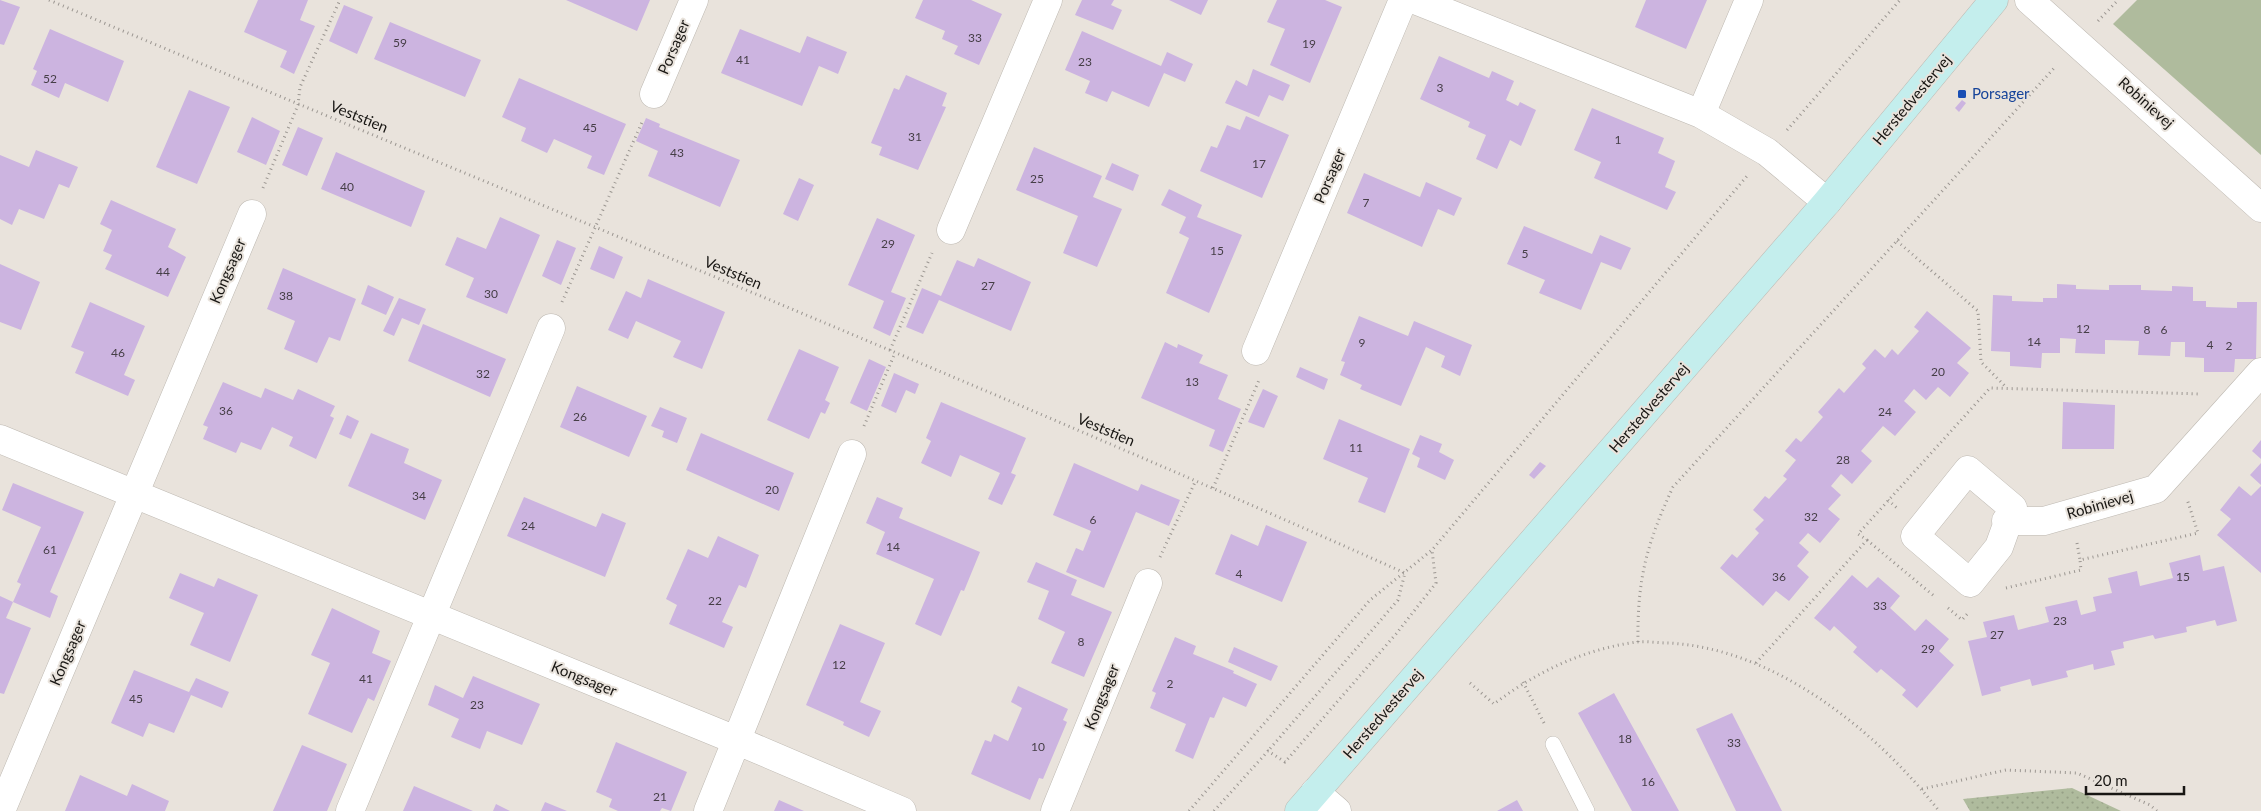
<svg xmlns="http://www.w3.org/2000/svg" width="2261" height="811" viewBox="0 0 2261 811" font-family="Lato,sans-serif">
<defs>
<pattern id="grass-dots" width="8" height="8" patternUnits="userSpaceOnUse" patternTransform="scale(1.25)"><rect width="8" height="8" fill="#afbb9d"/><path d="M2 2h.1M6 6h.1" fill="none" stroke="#96a086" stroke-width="1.8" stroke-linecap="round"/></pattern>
</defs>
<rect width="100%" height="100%" fill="#e9e3dc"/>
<path fill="url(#grass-dots)" d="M2072,788l49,23h-151l-7,-12z"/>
<path fill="#afbb9d" d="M2137,0h124v155l-148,-131z"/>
<path fill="#ccb4e0" d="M0,0l20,7 -16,38 -4,-1z
M258,0h50l-8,20 15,6 -21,48 -14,-7 7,-16 -43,-19z
M566,0h84l-13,31z
M923,0h48l31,14 -23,51 -25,-11 4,-8 -16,-7 3,-8 -30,-13z
M1082,0h32l-3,5 11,5 -9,20 -38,-15z
M1169,0h39l-7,15z
M1277,0h48l17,7 -32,76 -40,-18 15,-36 -18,-7z
M1646,0h61l-21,49 -51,-22z
M344,5l29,12 -16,37 -28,-13z
M390,22l91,38 -16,37 -91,-38z
M50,29l74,32 -16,41 -43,-19 -6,15 -28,-13 6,-14 -4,-2z
M740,29l60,24 7,-17 40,16 -9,22 -19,-8 -17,40 -81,-33z
M1082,31l79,35 6,-14 26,12 -8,18 -21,-9 -15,34 -37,-16 -5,11 -22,-9 5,-12 -25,-11z
M1439,56l50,22 3,-7 22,10 -8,19 12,6 2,-4 16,8 -15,36 -11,-6 -13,29 -21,-10 10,-24 -18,-8 2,-5 -50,-23z
M1253,69l37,16 -7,16 -14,-6 -10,22 -34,-14 11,-23 11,6z
M906,75l41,18 -5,13 4,1 -28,63 -39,-15 3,-8 -11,-4 23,-55 5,2z
M519,78l107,46 -22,51 -17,-7 5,-12 -38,-17 -7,14 -26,-12 5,-13 -24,-11z
M189,90l41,17 -33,77 -41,-17z
M1962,100l4,3 -7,9 -4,-4z
M1592,108l72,30 -6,15 17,8 -10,26 11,5 -9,18 -73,-32 7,-16 -27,-12z
M1246,116l43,19 -27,63 -62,-27 11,-25 6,2 10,-23 13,5z
M252,117l28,14 -14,34 -29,-13z
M646,118l14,6 -1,3 81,33 -20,47 -72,-31 10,-25 -22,-10z
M298,127l25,11 -16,38 -25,-11z
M1034,147l68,29 -9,21 29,12 -25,58 -34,-14 15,-37 -62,-26z
M36,150l42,17 -9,21 -10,-4 -15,35 -25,-10 -7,16 -12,-6v-64l29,12z
M336,152l89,39 -14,36 -90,-38z
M1112,163l27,12 -6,16 -28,-12z
M1364,173l56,24 6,-15 36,16 -8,18 -16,-7 -16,38 -75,-34z
M799,178l15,7 -16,36 -15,-7z
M1169,189l33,16 -5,12 45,18 -33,78 -43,-20 23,-55 -10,-5 7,-16 -25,-12z
M111,200l65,29 -8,18 18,10 -18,40 -63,-28 7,-14 -9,-4 9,-21 -12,-6z
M500,217l40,18 -33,79 -41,-17 8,-19 -29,-13 12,-28 29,12z
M877,218l38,17 -24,57 15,6 -16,38 -17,-8 11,-27 -36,-16z
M1524,226l68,28 8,-19 31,13 -10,22 -20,-8 -20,48 -42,-17 6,-13 -38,-16z
M557,240l19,8 -15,37 -19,-9z
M599,246l24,11 -9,22 -24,-10z
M978,258l53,24 -20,49 -72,-31 -16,34 -17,-7 16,-39 19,8 16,-36 17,7z
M0,264l40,18 -19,48 -21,-8z
M283,268l73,31 -16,42 -11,-4 -12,26 -33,-14 11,-28 -28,-12z
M648,279l77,33 -23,57 -29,-12 8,-16 -45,-20 -8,18 -20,-9 18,-39 15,7z
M2057,284l19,1v4l33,1v-5h32v5l31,1v-5l21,1v14h13v6l31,1v-6h20l-1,57h-21l-1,13h-30v-14l-19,-1v-15h-14l-1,14 -32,-1 1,-14 -34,-1v14l-30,-1 1,-14 -16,-1v15h-18l-1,15 -31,-2v-14l-19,-1 2,-56 19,1v5l31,1v-4h14z
M368,285l26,12 -8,18 -25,-11z
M399,298l27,11 -7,16 -17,-7 -8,18 -11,-5z
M90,302l55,24 -21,49 11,5 -7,16 -53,-23 9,-21 -13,-5z
M1927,311l44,37 -14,15 12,10 -19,24 -12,-10 -12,13 -12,-11 -10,12 12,11 -21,24 -12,-10 -22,25 11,10 -20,23 -11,-10 -10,12 10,9 -13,14 12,10 -20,24 -12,-10 -9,10 10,9 -12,14 12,11 -20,24 -13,-10 -13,15 -43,-38 12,-14 5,4 22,-25 -4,-4 9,-9 -11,-10 12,-14 4,3 18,-20 -4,-3 13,-16 -11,-9 11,-13 5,4 22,-25 -5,-5 21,-24 5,5 22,-25 -4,-4 13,-15 10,9 7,-9 6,6 21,-24 -5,-4z
M1359,316l49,20 6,-15 58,24 -12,31 -19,-9 4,-11 -19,-9 -25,59 -41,-17 2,-4 -22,-10 5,-13 -4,-1z
M423,324l83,35 -16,38 -82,-36z
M1165,342l12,6 1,-4 25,11 -4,8 29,12 -10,24 23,10 -18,43 -14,-6 6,-16 -74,-32z
M799,349l40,18 -14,33 5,3 -5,11 -4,-2 -12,27 -42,-19z
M869,359l17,8 -19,44 -17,-8z
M1300,367l28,12 -4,11 -28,-13z
M894,373l25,11 -4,10 -9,-4 -10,23 -15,-7z
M223,382l38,16 4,-10 28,12 5,-11 37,17 -5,10 4,2 -18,41 -27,-13 4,-9 -21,-10 -11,23 -20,-8 -5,11 -33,-14 5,-12 -5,-2z
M577,386l70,30 -18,41 -69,-30z
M1263,389l15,7 -14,32 -16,-6z
M941,402l85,36 -15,35 5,2 -14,30 -14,-6 12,-26 -40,-18 -9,22 -30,-14 10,-22 -5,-3z
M2063,402l52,3 -1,44h-52z
M660,407l27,11 -10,25 -15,-6 2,-6 -13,-5z
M347,415l12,6 -8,18 -12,-5z
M1339,419l71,30 -25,64 -27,-11 10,-24 -45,-19z
M371,433l38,16 -5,14 38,17 -17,40 -77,-34z
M701,433l93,40 -15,38 -93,-41z
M1420,435l22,9 -3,8 15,8 -9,20 -28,-13 3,-9 -8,-4z
M2261,440v19l-9,-8z
M1540,462l6,4 -12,13 -5,-4z
M1074,463l64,28 3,-7 39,16 -11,26 -33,-14 -32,76 -38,-16 10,-24 7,3 8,-20 -38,-16z
M2261,463v22l-11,-10z
M13,483l71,29 -34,80 8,4 -8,22 -37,-16 8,-18 -4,-2 24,-55 -39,-17z
M2239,486l12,10 10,-10v87l-44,-38 14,-16 -11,-9z
M524,497l72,30 6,-14 24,10 -21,54 -98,-41z
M877,497l26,11 -4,10 81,34 -16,39 -3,-1 -20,46 -26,-12 19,-45 -58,-25 9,-22 -19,-9z
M1266,525l41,17 -25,60 -67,-28 16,-40 27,12z
M718,536l41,19 -13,33 -7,-3 -17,37 11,5 -9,21 -55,-24 8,-19 -11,-6 22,-50 20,9z
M2200,555l3,16 21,-5 13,55 -20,5 -2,-6 -29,7 1,5 -32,7 -2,-4 -30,7 1,6 -13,3 4,14 -21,5 -1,-6 -27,7 2,6 -36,9 -2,-7 -30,8 1,4 -19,5 -14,-55 19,-4 -4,-15 31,-7 4,15 31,-8 -4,-15 32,-7 4,15 15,-4 -3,-14 19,-4 -4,-15 29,-7 3,15 33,-8 -4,-15z
M1036,562l41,18 -6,15 41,17 -28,65 -33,-14 14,-31 -27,-13 11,-28 -22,-9z
M180,573l34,14 4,-9 40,17 -28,67 -40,-17 14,-32 -35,-15z
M1852,575l15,13 11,-11 22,19 -10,12 25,23 11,-12 23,20 -10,12 15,14 -37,43 -15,-13 4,-5 -25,-21 -4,4 -24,-21 4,-5 -23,-21 -4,5 -16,-13z
M0,596l13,6 -7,16 25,10 -27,66 -4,-1z
M332,608l48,23 -8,22 19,8 -17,40 -6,-3 -16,35 -44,-19 22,-51 -19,-8z
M840,624l45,19 -25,59 21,9 -12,26 -26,-12 1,-3 -38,-17z
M1175,637l21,9 -3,8 41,17 -1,2 24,11 -11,23 -23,-10 -9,21 -4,-1 -17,42 -18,-8 11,-27 -36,-16 6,-15 -4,-2z
M1234,647l44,19 -7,15 -43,-19z
M134,670l55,22 7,-14 33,14 -7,16 -31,-13 -17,38 -25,-10 -6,14 -32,-14z
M473,676l67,28 -18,41 -35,-14 -7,18 -29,-12 8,-18 -31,-14 7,-20 28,13z
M1018,686l50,23 -5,11 4,2 -24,57 -4,-1 -9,22 -59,-26 14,-34 6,2 3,-8 14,7 14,-33 -11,-6z
M1614,693l65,118h-47l-54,-98z
M1732,713l50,98h-46l-40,-82z
M616,742l71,30 -16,39 -9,-3 -2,3h-42l-9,-4 3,-8 -16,-7z
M302,745l45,19 -20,47h-54z
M80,775l47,21 5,-12 37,17 -4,10h-100z
M414,786l59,25h-70z
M779,800l25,11h-30z
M1517,800l6,11h-26z
M545,802l22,9h-26z
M496,804l14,7h-17z"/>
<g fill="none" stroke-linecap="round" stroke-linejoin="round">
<defs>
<path id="lane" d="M1553,744l34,67"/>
<path id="street" d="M1415,0l286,114 66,38 60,50
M2029,0l232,208
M654,94l40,-94
M1701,114l48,-114
M951,230l97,-230
M1256,351l147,-351
M0,439l738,302 164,70
M1968,470l45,38 -14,39 -29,36 -55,-47z
M2006,521h38l112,-32 105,-117
M1315,792l22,19
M1,811l251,-597
M350,811l201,-483
M708,811l144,-357
M1055,811l93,-228"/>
<path id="secondary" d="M1299,811l528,-609 167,-202"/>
</defs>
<use href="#lane" stroke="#beb9b2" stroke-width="16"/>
<use href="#street" stroke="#beb9b2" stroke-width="29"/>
<use href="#secondary" stroke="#beb9b2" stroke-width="29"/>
<path stroke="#9b9691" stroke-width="3" stroke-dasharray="1 4" stroke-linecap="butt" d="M49,0c453,190 908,373 1356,573l-7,27 -130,151
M2098,21l20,-21
M1787,130l113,-130
M263,188l35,-83 2,-18 40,-87
M1897,241l81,70 3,51 26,26
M562,302l81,-182
M890,350l42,-97
M864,426l31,-73
M1213,488l46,-108
M1888,500l9,8
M1867,540l67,56
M2077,543l3,17
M1160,557l36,-77
M2006,588l75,-18 -1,-10 118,-27 -11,-34
M1948,608l14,12 7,-8
M1638,642c-1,-63 9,-99 35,-155l383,-421
M1756,663l111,-123 -9,-6 132,-146 211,6
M1523,682l21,41
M1470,683l24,21c42,-32 90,-55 143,-62 10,-1 21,1 31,1 106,5 208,87 271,168
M1922,789l84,-19 71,3 73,32 7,6
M1189,811l181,-211 62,-50 315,-374
M1214,811l54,-60 17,11 111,-128 40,-51 -4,-33"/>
<use href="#lane" stroke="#fff" stroke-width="15"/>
<use href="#street" stroke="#fff" stroke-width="28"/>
<use href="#secondary" stroke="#c4eeed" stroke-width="28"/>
</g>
<rect fill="#1a4fb4" stroke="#e9e3dc" stroke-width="2" x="1957" y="89" width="10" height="10" rx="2.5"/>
<g text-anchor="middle" stroke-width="4" stroke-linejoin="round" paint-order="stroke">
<g font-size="12" fill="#453e46">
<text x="975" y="42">33</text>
<text x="400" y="47">59</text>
<text x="1309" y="48">19</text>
<text x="743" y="64">41</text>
<text x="1085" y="66">23</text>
<text x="50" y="83">52</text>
<text x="1440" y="92">3</text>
<text x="590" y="132">45</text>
<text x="915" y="141">31</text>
<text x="1618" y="144">1</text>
<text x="677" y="157">43</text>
<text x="1259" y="168">17</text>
<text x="1037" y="183">25</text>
<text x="347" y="191">40</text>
<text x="1366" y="207">7</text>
<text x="888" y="248">29</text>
<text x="1217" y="255">15</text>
<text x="1525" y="258">5</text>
<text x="163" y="276">44</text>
<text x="988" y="290">27</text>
<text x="491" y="298">30</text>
<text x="286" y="300">38</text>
<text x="2083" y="333">12</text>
<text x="2147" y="334">8</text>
<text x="2164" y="334">6</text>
<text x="2034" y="346">14</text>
<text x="1362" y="347">9</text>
<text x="2210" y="349">4</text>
<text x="2229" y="350">2</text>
<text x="118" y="357">46</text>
<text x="1938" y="376">20</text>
<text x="483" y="378">32</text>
<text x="1192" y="386">13</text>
<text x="226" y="415">36</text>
<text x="1885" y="416">24</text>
<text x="580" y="421">26</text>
<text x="1356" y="452">11</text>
<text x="1843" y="464">28</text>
<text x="772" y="494">20</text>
<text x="419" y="500">34</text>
<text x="1811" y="521">32</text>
<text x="1093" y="524">6</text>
<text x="528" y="530">24</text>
<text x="893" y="551">14</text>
<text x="50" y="554">61</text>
<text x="1239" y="578">4</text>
<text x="1779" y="581">36</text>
<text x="2183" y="581">15</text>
<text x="715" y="605">22</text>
<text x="1880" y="610">33</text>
<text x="2060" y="625">23</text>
<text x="1997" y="639">27</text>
<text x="1081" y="646">8</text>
<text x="1928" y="653">29</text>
<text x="839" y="669">12</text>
<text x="366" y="683">41</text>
<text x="1170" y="688">2</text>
<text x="136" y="703">45</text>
<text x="477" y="709">23</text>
<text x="1625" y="743">18</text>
<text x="1734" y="747">33</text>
<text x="1038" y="751">10</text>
<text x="1648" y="786">16</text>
<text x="660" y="801">21</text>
</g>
<g font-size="15" fill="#181613" stroke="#e9e3dc">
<text transform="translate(674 47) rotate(-67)" y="5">Porsager</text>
<text transform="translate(1912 100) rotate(-50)" y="5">Herstedvestervej</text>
<text transform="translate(2146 103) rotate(42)" y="5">Robinievej</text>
<text transform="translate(359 117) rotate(22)" y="5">Veststien</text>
<text transform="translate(1330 176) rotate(-67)" y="5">Porsager</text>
<text transform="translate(228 271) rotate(-67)" y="5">Kongsager</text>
<text transform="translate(733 273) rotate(23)" y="5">Veststien</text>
<text transform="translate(1649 408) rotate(-49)" y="5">Herstedvestervej</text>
<text transform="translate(1106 430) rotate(23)" y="5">Veststien</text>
<text transform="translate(2100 505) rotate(-16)" y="5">Robinievej</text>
<text transform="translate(68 653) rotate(-67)" y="5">Kongsager</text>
<text transform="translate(584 679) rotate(22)" y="5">Kongsager</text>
<text transform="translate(1102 697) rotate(-68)" y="5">Kongsager</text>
<text transform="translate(1383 714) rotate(-49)" y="5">Herstedvestervej</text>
</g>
<g font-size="15" fill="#164399" stroke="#e9e3dc" text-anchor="start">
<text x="1972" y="99">Porsager</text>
</g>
</g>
<path d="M2086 786v8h98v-8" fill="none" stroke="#181613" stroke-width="2.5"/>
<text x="2094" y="786" font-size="15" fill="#181613" stroke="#e9e3dc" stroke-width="4" paint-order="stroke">20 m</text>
</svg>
